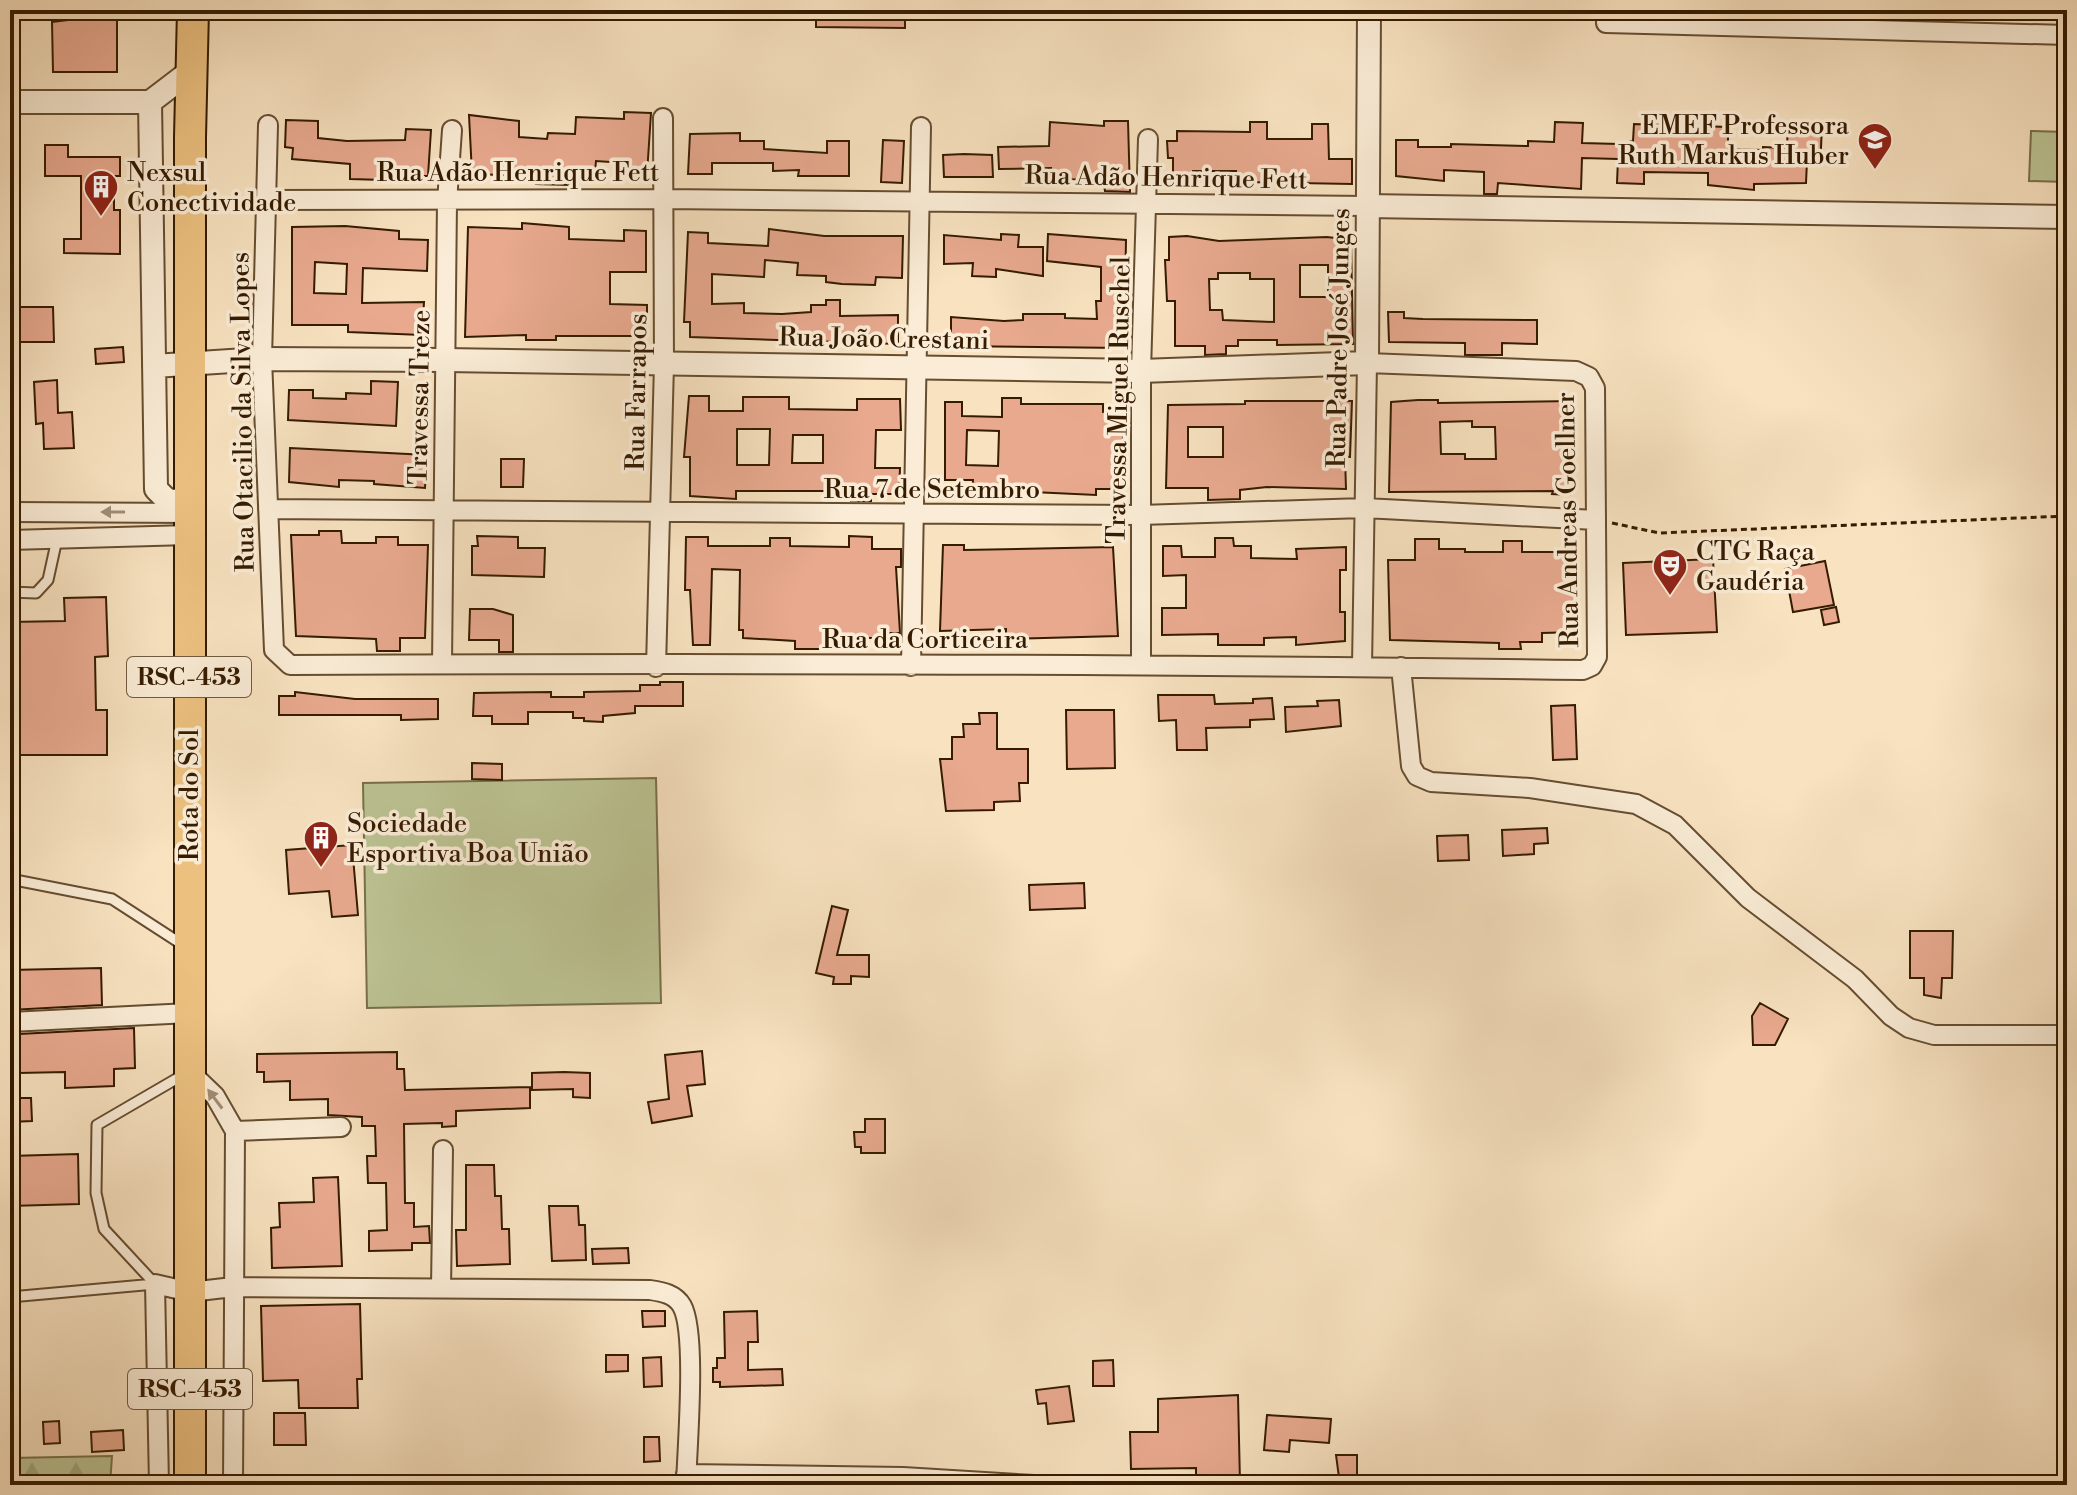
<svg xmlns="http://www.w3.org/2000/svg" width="2077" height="1495" viewBox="0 0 2077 1495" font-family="'Libre Bodoni',serif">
<defs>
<pattern id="forest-firs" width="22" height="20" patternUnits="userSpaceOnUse" patternTransform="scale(2)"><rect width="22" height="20" fill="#bcc393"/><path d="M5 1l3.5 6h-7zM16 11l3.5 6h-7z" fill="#a2a77d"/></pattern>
</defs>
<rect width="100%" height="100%" fill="#f8e2c0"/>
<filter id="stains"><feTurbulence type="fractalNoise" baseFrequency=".0025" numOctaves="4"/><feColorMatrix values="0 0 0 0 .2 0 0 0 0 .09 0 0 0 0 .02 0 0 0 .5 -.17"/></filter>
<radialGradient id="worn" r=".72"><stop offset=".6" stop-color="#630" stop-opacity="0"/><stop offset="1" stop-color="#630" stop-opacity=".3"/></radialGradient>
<path fill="url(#forest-firs)" stroke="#786f4a" stroke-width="2" d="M112,1456l-2,29h-100v-27z"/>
<path fill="#bcc393" stroke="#786f4a" stroke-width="2" d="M2031,131l36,1v50l-38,-1z
M656,778l5,225 -294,5 -4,-225z"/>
<path fill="#e8a98f" stroke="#351b00" stroke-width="2" fill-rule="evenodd" d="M816,10h89v18l-89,-1z
M68,20h49v52h-64l-1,-50z
M624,112l27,1 -4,61 -23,-1 1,-10 -29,-2 -1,11 -24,-1 -1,14 -34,-1 1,-8 -65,-2 -3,-59 50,6v16l28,2 1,-6 27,1 1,-17 48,2z
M286,120l32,1v17l29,3 58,-1 1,-11 25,1 -3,46h-9v5l-69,-2v-15l-58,-5 1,-11 -8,-1z
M1104,121h24l2,71 -25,-1 -2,-11 -53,-1 1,-11 -52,1 -1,-22 51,-1 1,-24 54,4z
M1250,122h17v17h45v-15h16l1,35h23v25l-116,-2v-11h-43v13h-20v-26h-5l-1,-17h10v-10l73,1z
M1555,122l28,1 -1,20 37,1 14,-3 1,-17 94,3v22l35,1v-3l24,1 1,-26 34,1 -1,25 -3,13h-11l-1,22 -52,1v6l-46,-5v-12l-64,-1v12l-27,-1 1,-24 -36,-1 -1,31 -83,-6 -1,11h-13v-22l-40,-2v11l-48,-5v-36h22v7h33v-3l77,2v-5l26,1z
M740,133v8h24v8l63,4v-12h22v35h-51l1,-6 -26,1v-8h-61v11h-24l2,-40z
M883,140l21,1 -2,42 -21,-1z
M45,145h23v12h52v19h-6v34h6v44l-56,-1v-14h17v-63h-36z
M964,154l28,1 1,22h-49l-1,-22z
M522,223l47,4v12l55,2v-11l22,1v41h-36v32l37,1v31h-91v4h-30v-5l-61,2 3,-110 54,2z
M345,226l54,5v8l29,1 -1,31 -64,-3 -1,35 62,-1 -2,33 -74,-3v-7h-56v-98zM315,262l32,2 -1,30 -32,-1z
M769,229l55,7h79l-1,42 -26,-1 -1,8 -33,-1 -16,-2v-6l-29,-1 1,-12 -33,-3 -1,17 -52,-3v30l32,-1v10l38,1 29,-2v-7h15v-5h14v16l58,-1v29l-208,-7v-15h-6l4,-90 20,1v10l60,3z
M1001,234l18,1 -1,12h25v29l-47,-7v8l-24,-1 1,-13 -29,1v-29l57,5z
M1048,234l78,6 -2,108 -178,-2v-15h5v-14l53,4 19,-1v-6h42v4l32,1 -1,-18h5v-34l-54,-6z
M1187,236l32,5 108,-4 24,3 2,104 -76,1v-5h-39v6h-12v8l-21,1v-9h-30v-45h-8l-2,-41h4v-23zM1300,265h28v32h-28zM1218,273h32v6h24v43l-51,-2 -1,-10h-12l-1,-31h9z
M10,307h43l1,35h-44z
M1388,312h16v6l19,1 114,1v24l-35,-1v12h-37v-12l-76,-1z
M123,347l1,15 -28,2 -1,-15z
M57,380l1,33 14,-1 2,36 -30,1 -1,-26 -7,1 -2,-42z
M371,381l27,1 -2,44 -108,-6 1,-30h24v8l33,1v-6l25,1z
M689,396h20v15h34v-14h46v12l68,1v-11h43l1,31h-25l-1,38h25l-1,26h-28v7h-20v-10h-115v8l-46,-3v-39h-6zM737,429h33l-1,36h-32zM793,435h30v28h-31z
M1002,398h19v6h82v8l22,1 -5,76h-24v6l-104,-5v5h-20l1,-15h-28v-78h17v14l40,1zM967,430l32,1 -1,35 -32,-1z
M1418,400h20v3l136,-2 -4,94 -18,-1 1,-3 -164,1 2,-90zM1472,421v6h23l1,32h-31v-5h-24l-1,-32z
M1245,401h107l-2,56h-5l1,32 -79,-2 -27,3v9l-32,1v-12h-42l2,-83 77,-1zM1188,427h35v30h-35z
M290,448l137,7 -2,33 -51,-4v-3l-35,-1v7l-50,-5z
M501,459h23l-1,28h-22z
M319,531h22l1,12h34v-6h22v8h30l-3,93h-25v13h-23l-1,-12 -80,-3 -5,-101h28z
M477,536l41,1v11h27l-1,29 -72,-2v-29h6z
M849,536l23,1v12h29v18h-5l4,66h-11v5h-45v10l-15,1h-34v-8l-52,-3v-8h-4l1,-60 -28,-1 -2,76h-17l-3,-55h-5l1,-53h22v9h62v-8h20v8l59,1z
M1215,538h18l1,8h17v12l46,1 -1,-10 50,-2v23h-6v42h5v29l-49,4v-8l-32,1v7h-46v-11l-56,1v-27h24v-33l-23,1v-30h18l1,11h33z
M1415,539h24v10h26v3h38v-11h19v11h49v29h6l1,51 -36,1v9h-22l1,7h-22v-6l-109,-3 -2,-80h27z
M943,545h21v5l149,-3 5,89 -112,3v-10l-66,2z
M1713,559l4,73 -91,3 -3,-72z
M1825,561l9,44 -41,7 -8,-43z
M106,597l2,59 -13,1 1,53h11v45h-94l-3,-133 55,-1 -1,-23z
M1836,607l3,15 -15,3 -3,-15z
M470,609h23l20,6v37h-14v-12h-30z
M660,682h23v24h-48v7l-32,3v6l-19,-1v-3h-11v-6h-45v12h-36v-8h-19l1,-23 77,-1v5h33v-5l56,-1v-6h20z
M295,692l60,7h83v20l-37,1v-5h-122v-19h16z
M1158,695h56l1,9 38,-1v-4l19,-1 2,21 -24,1v7l-44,1 1,22h-30l-1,-30 -17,1z
M1339,700l2,26 -55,6 -1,-25 33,-1 -1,-5z
M1575,705l2,54 -24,1 -2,-54z
M1066,710h48l1,58 -48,1z
M979,713h18v36h31v34h-9l1,18 -26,1v8l-48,1 -6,-52h12v-22h12l-1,-13h17z
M472,763l30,1v16l-30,-1z
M1547,828l1,15 -14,1v10l-31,2 -1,-26z
M1468,835l1,25 -31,1 -1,-25z
M352,845l6,70 -26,2 -3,-26 -40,3 -3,-44z
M1084,883l1,25 -55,2 -1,-25z
M832,906l16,4 -11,45h32v22l-18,-1v8h-18l1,-7 -18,-4z
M1910,931h43l-1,47h-10l-1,20 -17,-3v-17h-14z
M101,968l1,37 -92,5v-40z
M1760,1003l28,16 -13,26h-22l-1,-29z
M134,1028l1,40 -21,1v17l-49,2v-16l-46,1v-39z
M702,1051l3,33 -18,2 5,30 -40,7 -4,-21 21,-3 -4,-44z
M397,1052v17h7l1,21 125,-3v21l-74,3v15l-14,1v-4l-38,1 1,79h9v24l15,-1 1,17h-18v7l-43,1v-20l18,-1 -1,-47h-18l-1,-27h9l-1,-30h-13v-9l-34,-2v-16l-38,1v-19l-26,1v-10h-7v-18z
M564,1072l26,1v25l-17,-1v-8l-41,1v-17z
M10,1098h21l1,23 -22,1z
M865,1119h20v34h-24v-6h-6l-1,-15h11z
M78,1154l1,50 -69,2v-50z
M466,1165h28l1,31h6l1,33h7l1,35 -53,2 -1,-36h10z
M338,1177l4,89 -70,2 -1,-40 9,-1 -1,-24 35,-1 -1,-24z
M549,1206h29l1,19h6l1,35 -34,1z
M628,1248l1,15 -36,1 -1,-15z
M360,1304l2,75h-5l1,29h-59l-1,-28 -35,1 -2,-75z
M642,1311h23v15l-22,1z
M757,1311l1,31h-10v28l34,-1 1,16 -63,2v-5h-7v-14h4v-10h8l-1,-46z
M606,1355h22v16l-22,1z
M661,1357l1,29 -18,1 -1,-29z
M1113,1360l1,26h-21v-25z
M1069,1386l5,35 -26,3 -2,-21 -8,1 -2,-14z
M1238,1395l2,88 -44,1v-16l-65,1 -1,-37h28v-33z
M274,1413h31l1,32h-32z
M1267,1415l64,4 -2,24 -39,-3 -1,12 -25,-2z
M59,1421l1,22 -16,1 -1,-22z
M123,1430l1,20 -32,2 -1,-20z
M644,1437h15l1,24 -16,1z
M1336,1455h21v30h-17z"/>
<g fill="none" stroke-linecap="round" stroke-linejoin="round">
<defs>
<path id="service" d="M10,592l26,1 12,-13 9,-41
M10,879l102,20 71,46
M155,1284l-51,-55 -8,-36 1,-68 86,-50
M10,1297l145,-13"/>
<path id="minor" d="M1606,10v13l461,12
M268,125l-6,234 12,291 16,15c431,-2 862,-1 1293,5l9,-4 5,-9 -2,-269 -6,-11 -13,-6 -209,-8 -5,303
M265,200l398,-1 704,7
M268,509l872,6 224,-7 232,12
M10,512l181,1
M10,540l179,-5
M1141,663v-292l7,-232
M442,664l5,-462 5,-72
M911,666l10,-539
M656,667l8,-303 -1,-246
M1401,667l10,99 6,10 14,6 99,6 106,16 39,21 73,73 107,81 36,37 18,12 25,7h133
M10,1022l179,-9
M190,1072l25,24 20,35 -2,354
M235,1131l106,-4
M441,1288l2,-138
M686,1474l217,3 131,8
M159,1485l-4,-201 35,8 43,-5 417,3c13,2 25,4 32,16 15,27 5,143 4,179"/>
<path id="tertiary" d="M10,102h140
M150,102l6,387 12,12 23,-1
M150,102l42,-32
M1367,206l700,11
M154,366l108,-7 183,1 696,11 226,-8 2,-353"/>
<path id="trunk" d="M190,1485v-1348l3,-127"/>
</defs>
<use href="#service" stroke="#664d30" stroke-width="13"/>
<use href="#minor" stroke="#664d30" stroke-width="22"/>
<use href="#tertiary" stroke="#664d30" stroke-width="26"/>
<use href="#trunk" stroke="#351b00" stroke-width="34"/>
<path stroke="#351b00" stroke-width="3" stroke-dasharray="6 4" stroke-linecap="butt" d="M1612,523l47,10 408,-17"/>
<use href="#service" stroke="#faecd6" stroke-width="9"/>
<use href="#minor" stroke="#faecd6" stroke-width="18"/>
<use href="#tertiary" stroke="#faecd6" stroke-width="22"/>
<use href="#trunk" stroke="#ecc180" stroke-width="30"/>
</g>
<defs><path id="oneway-solid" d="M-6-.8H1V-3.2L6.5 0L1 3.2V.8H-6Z" transform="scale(2)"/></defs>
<g fill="#a18e76">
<use href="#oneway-solid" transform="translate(113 512) rotate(-180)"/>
<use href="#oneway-solid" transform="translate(215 1099) rotate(-127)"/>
</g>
<defs>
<symbol id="school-pin" viewBox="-11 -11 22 30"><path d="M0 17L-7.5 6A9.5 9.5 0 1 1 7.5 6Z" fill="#8f2418" stroke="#faecd6"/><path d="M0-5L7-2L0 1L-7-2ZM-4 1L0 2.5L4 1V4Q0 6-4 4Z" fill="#fff"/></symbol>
<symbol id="building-pin" viewBox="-11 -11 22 30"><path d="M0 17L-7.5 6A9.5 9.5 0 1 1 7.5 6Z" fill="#8f2418" stroke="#faecd6"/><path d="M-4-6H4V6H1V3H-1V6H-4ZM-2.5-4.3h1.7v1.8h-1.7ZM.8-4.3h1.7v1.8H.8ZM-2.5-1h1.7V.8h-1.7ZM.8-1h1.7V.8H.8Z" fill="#fff"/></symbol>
<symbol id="theatre-pin" viewBox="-11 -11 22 30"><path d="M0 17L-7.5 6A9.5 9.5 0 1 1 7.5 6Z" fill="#8f2418" stroke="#faecd6"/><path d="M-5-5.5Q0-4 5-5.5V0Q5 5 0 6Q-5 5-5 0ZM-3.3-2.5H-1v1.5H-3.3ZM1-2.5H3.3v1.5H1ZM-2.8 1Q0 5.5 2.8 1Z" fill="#fff"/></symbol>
</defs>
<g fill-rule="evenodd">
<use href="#school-pin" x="1855" y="120" width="40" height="54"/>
<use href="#building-pin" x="81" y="167" width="40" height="54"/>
<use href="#theatre-pin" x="1650" y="546" width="40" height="54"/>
<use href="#building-pin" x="301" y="818" width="40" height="54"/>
</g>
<g text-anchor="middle" stroke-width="7" stroke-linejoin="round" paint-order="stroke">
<g fill="#faecd6" stroke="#705a40" stroke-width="2">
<rect x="127" y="657" width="124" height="40" rx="6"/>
<rect x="128" y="1369" width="124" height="40" rx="6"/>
</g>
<g font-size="24" font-weight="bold" fill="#351b00">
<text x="189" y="685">RSC-453</text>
<text x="190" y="1397">RSC-453</text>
</g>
<g font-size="26" fill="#351b00" stroke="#faecd6" text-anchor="start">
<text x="1849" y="134" text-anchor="end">EMEF Professora<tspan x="1849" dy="30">Ruth Markus Huber</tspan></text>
<text x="127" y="181">Nexsul<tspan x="127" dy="30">Conectividade</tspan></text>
<text x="1696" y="560">CTG Raça<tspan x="1696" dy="30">Gaudéria</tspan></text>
<text x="347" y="832">Sociedade<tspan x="347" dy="30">Esportiva Boa União</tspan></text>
</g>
<g font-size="26" fill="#351b00" stroke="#faecd6">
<text x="518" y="181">Rua Adão Henrique Fett</text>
<text transform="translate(1166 177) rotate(1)" y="9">Rua Adão Henrique Fett</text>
<text transform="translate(884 338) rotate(1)" y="9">Rua João Crestani</text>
<text transform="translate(1338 338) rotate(-89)" y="9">Rua Padre José Junges</text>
<text transform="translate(636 392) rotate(-89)" y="9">Rua Farrapos</text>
<text transform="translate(419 397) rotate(-89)" y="9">Travessa Treze</text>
<text transform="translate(1118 400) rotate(-89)" y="9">Travessa Miguel Ruschel</text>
<text transform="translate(242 412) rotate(-91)" y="9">Rua Otacilio da Silva Lopes</text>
<text x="932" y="498">Rua 7 de Setembro</text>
<text transform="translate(1567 520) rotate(-91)" y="9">Rua Andreas Goellner</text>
<text x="925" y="648">Rua da Corticeira</text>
<text transform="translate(189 795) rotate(-90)" y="9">Rota do Sol</text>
</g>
</g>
<rect width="2077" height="1495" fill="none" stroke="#f8e2c0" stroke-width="40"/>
<rect x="12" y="12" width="2053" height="1471" fill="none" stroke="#351b00" stroke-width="4"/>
<rect x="20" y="20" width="2037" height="1455" fill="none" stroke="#351b00" stroke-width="2"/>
<rect width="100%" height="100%" filter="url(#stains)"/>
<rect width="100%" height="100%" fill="url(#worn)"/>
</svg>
